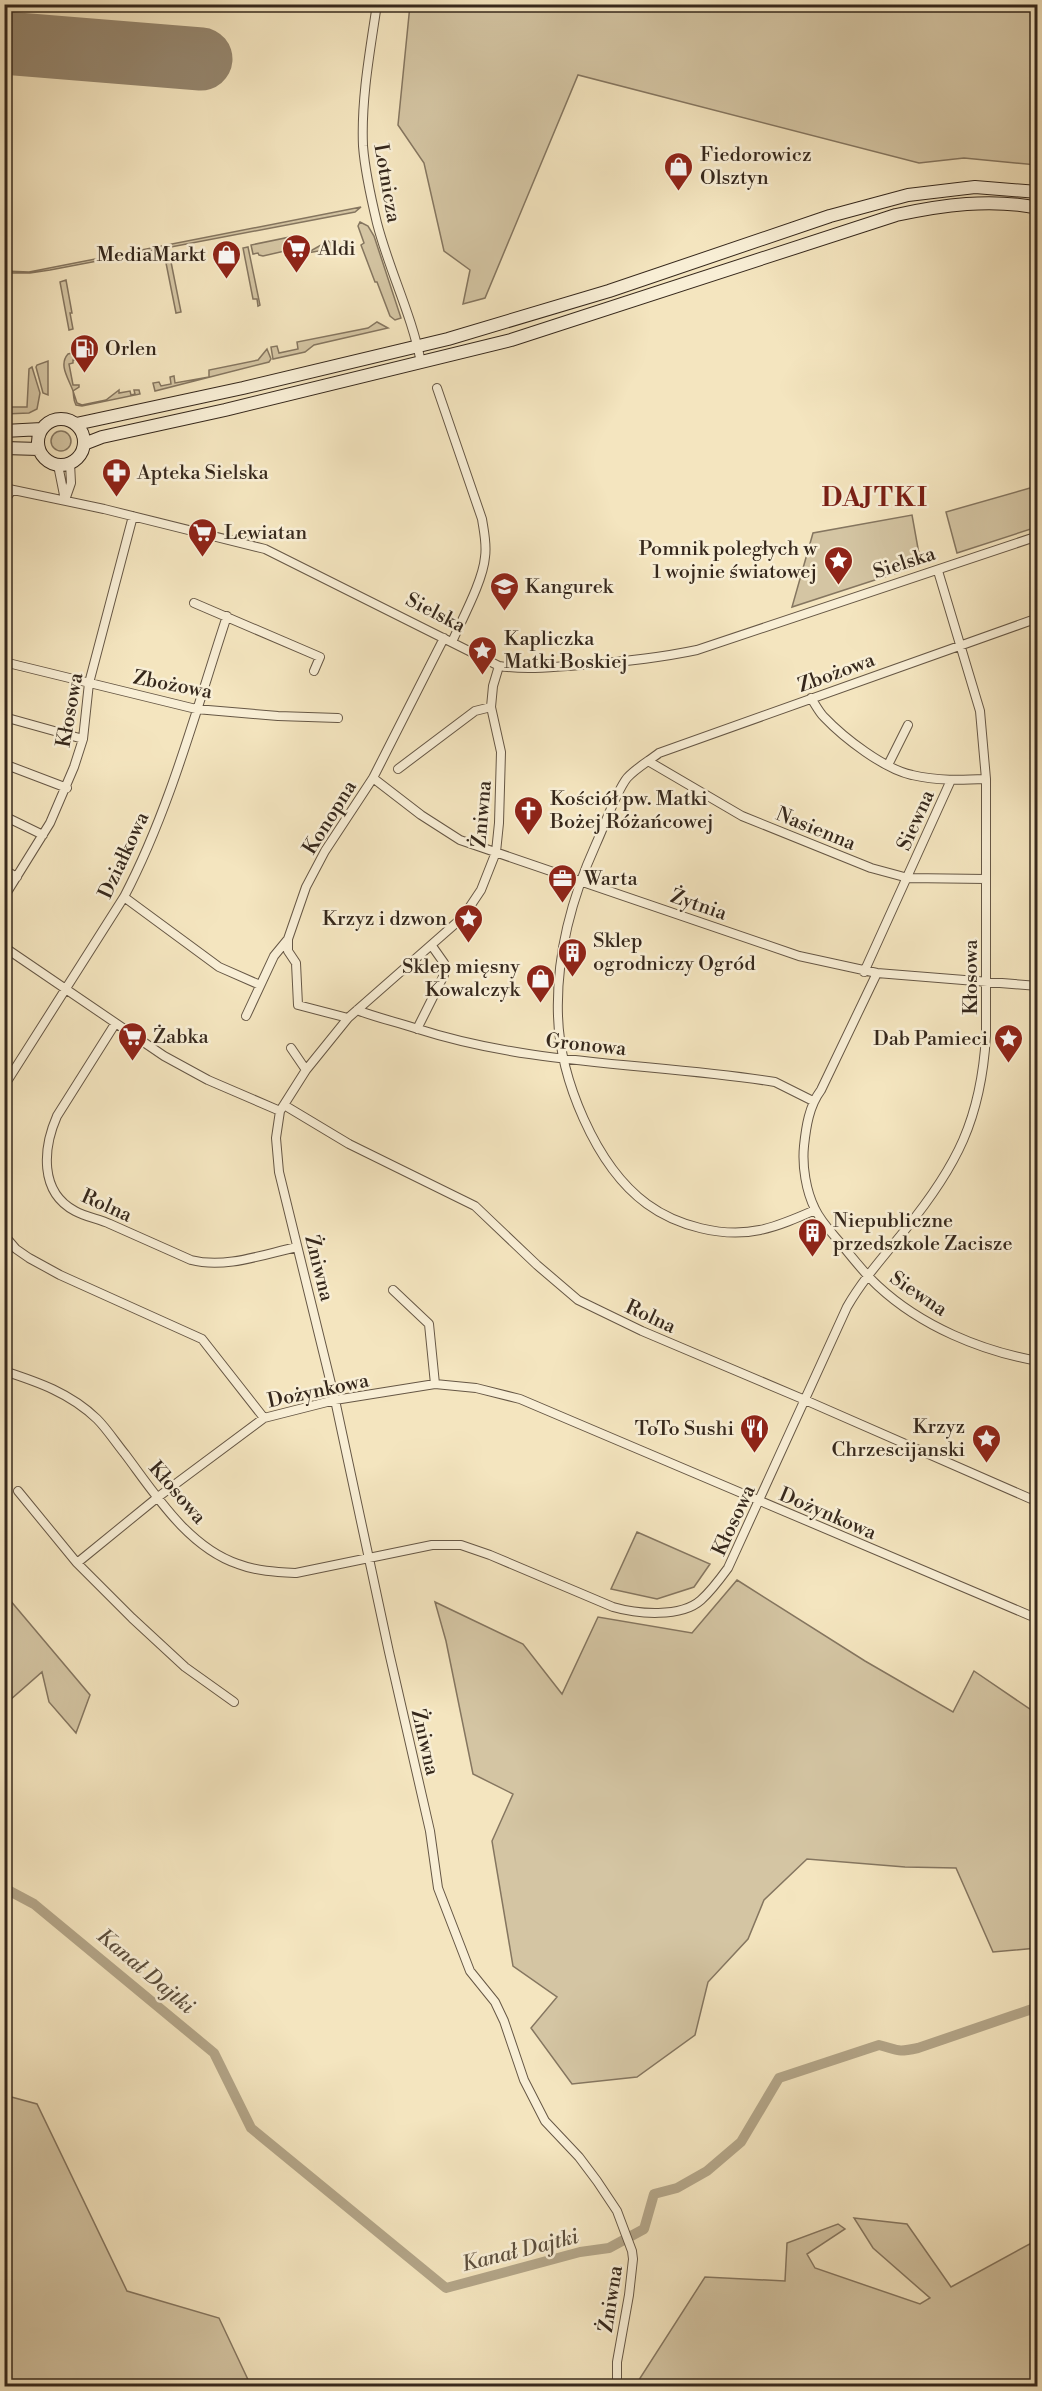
<svg xmlns="http://www.w3.org/2000/svg" width="1042" height="2391" viewBox="0 0 1042 2391" font-family="'Libre Bodoni',serif">
<rect width="100%" height="100%" fill="#f4e5bf"/>
<filter id="stains"><feTurbulence type="fractalNoise" baseFrequency=".00333" numOctaves="4"/><feColorMatrix values="0 0 0 0 .2 0 0 0 0 .09 0 0 0 0 .02 0 0 0 .5 -.17"/></filter>
<radialGradient id="worn" r=".72"><stop offset=".6" stop-color="#630" stop-opacity="0"/><stop offset="1" stop-color="#630" stop-opacity=".3"/></radialGradient>
<path fill="#d4c5a3" stroke="#857660" stroke-width="1.5" d="M410,5h627v160l-73,-7 -45,5 -341,-88 -93,223 -22,6 7,-34 -26,-19 -20,-88 -26,-38z
M361,207l-6,5 -305,58 -20,3h-25v-2l24,1z
M360,222l8,4 6,10 27,82 -6,2 -5,-4 -13,-34h-2l-14,-37 3,-2 -6,-17z
M295,236l3,12 -35,8 -4,-1 -1,-2 -5,1 -2,-9z
M328,241l14,6 -35,6z
M248,247l12,58 -2,1 -1,-7h-4l-10,-51z
M171,262l10,50 -5,1 -10,-50z
M66,280l6,33h-2l3,16 -4,1 -9,-48z
M377,322l11,6 -74,17 -9,7 -32,7 -2,-12 6,-1 2,7 19,-4 -1,-7 71,-14z
M94,348l3,4 -17,3 1,6 -8,-1v3l-4,1 4,21h6v2l-6,4 4,12 5,2 24,-5 13,-10v3l11,-2 1,4 4,-1 -1,-4h5l1,4 -58,12 -6,-1c-3,-5 -2,-9 -3,-14 -4,-12 -15,-26 -5,-37z
M267,349l4,10 -2,3 -114,29 -2,-8 6,-1 2,4 10,-2 -1,-7 4,-1 1,7 34,-6v-7l49,-10z
M48,361v34l-5,-2 -7,-26 1,-2z
M32,367l8,26 -3,16 -8,4 -24,1v-7h22l2,-38z
M51 441a10 10 0 1 1 20 0a10 10 0 1 1-20 0Z
M1037,486v41l-80,26 -11,-41z
M912,515l9,50 -129,42 21,-74z
M637,1532l73,32 -16,23 -37,12 -46,-10z
M737,1580l128,81 88,51 21,-41 63,43v234l-44,4 -37,-84 -51,-1 -98,-8 -43,41 -16,39 -40,43 -13,53 -58,42 -65,7 -41,-56 26,-31 -44,-31 -21,-125 21,-47 -40,-20 -27,-133 -11,-39 88,42 39,50 36,-77 94,16z
M4,1593l86,102 -14,38 -27,-31 -7,-30 -32,28 -5,-4z
M4,2095l33,9 90,187 92,27 32,68h-246z
M854,2218l53,6 44,63 86,-47v146h-402l70,-109 80,4 2,-38 51,-19 7,5 -38,25 8,14 105,36 10,-6 -57,-50z"/>
<g fill="none" stroke-linecap="round" stroke-linejoin="round">
<path stroke="#b3a588" stroke-width="10" d="M4,1888l30,16 180,149 37,75 195,160 134,-36 29,-4 35,-19 10,-35 23,-6 30,-17 34,-29 38,-64 100,-33c20,5 16,8 39,3l120,-41"/>
<path stroke="#95866e" stroke-width="63" d="M4,43l197,16"/>
<defs>
<path id="minor" d="M377,4c-7,47 -16,95 -14,142 2,26 8,52 14,77 12,47 35,92 44,140
M437,388l45,131c2,13 5,25 3,38 -2,24 -23,62 -33,85
M58,465l7,35
M4,488l100,21 161,40 234,117c27,4 55,1 83,-1 39,-3 77,-7 115,-15l341,-114
M65,500l6,-17 -1,-20
M4,501l8,-11
M194,603l126,54 -6,14
M4,662l192,47 82,7 60,2
M499,666l-6,20 -2,21 10,45 -2,71 -3,29 -15,38 -18,27 -115,101 -42,52 -26,41 -4,27 3,34 56,228 54,252 41,179 8,57 32,83 25,31 9,19 20,59 21,41 34,36 18,24 20,30 15,40 1,8 -4,36 -12,67v24
M811,698c4,6 8,14 13,19 20,21 60,52 88,58 25,6 50,5 74,4
M4,717l79,22
M648,761l94,55 129,52 37,10 78,1
M4,764l63,24
M888,765l20,-40
M398,769l77,-58 16,-4
M373,778l48,37 39,25 339,116 78,17 161,13
M4,816l39,19
M4,870l13,7
M4,897l46,-74 24,-56 9,-28 6,-56 44,-167
M124,897l95,70 41,18
M288,939v12l8,12 2,42 50,13
M4,947l160,109 44,24 72,31
M864,972l87,-192
M877,973l-56,117c-12,16 -15,37 -17,56 -2,20 2,45 11,63 6,13 18,25 27,36 12,15 23,29 36,41 43,40 103,65 160,75
M357,1010c20,8 40,12 61,19 115,37 238,34 357,53l38,19
M246,1016l28,-60 14,-17 18,-52 19,-36 48,-73 71,-140
M115,1024l-58,92c-14,32 -18,76 18,95 11,6 24,8 35,13 27,12 54,24 81,36 35,9 73,-6 106,-13
M417,1029l27,-54v-12l-12,-17
M291,1048l15,22
M4,1086l120,-189c46,-88 72,-187 103,-281
M284,1105l65,39 126,62 62,59 41,35 64,31 163,69 233,102
M815,1210c-18,8 -36,16 -55,20 -37,8 -83,-4 -113,-26 -52,-38 -87,-126 -89,-188 -2,-59 14,-119 38,-172 8,-17 20,-52 31,-66 9,-10 22,-17 32,-25l379,-135
M4,1235l12,14 13,9 31,17 142,64 62,79
M393,1290l36,34 6,60
M4,1371c34,11 66,22 93,48 10,10 19,24 28,35 30,40 63,93 113,110 18,7 39,8 58,9l136,-28h29l29,10 123,52c24,7 68,11 88,-7 10,-9 19,-21 27,-32l119,-261c16,-28 38,-52 58,-77 52,-64 76,-111 81,-194v-257l-6,-68 -42,-140
M18,1491l59,72 81,-66 106,-79 71,-18 100,-16 41,4 44,11 518,220
M77,1563l55,55 53,49 49,35"/>
<path id="secondary" d="M38 442a23 23 0 1 1 46 0a23 23 0 1 1-46 0Z
M76,424l167,-36 205,-49 161,-48 221,-75 78,-21 67,-8 63,5
M4,431l38,-2
M84,444l18,-7 123,-27 286,-70 385,-125c46,-10 95,-17 142,-7
M4,448l35,1"/>
</defs>
<use href="#minor" stroke="#665745" stroke-width="10"/>
<use href="#secondary" stroke="#36281c" stroke-width="14"/>
<use href="#minor" stroke="#f8eed5" stroke-width="8"/>
<use href="#secondary" stroke="#f8eed5" stroke-width="12"/>
</g>
<defs>
<symbol id="shop-pin" viewBox="-11 -11 22 30"><path d="M0 17L-7.5 6A9.5 9.5 0 1 1 7.5 6Z" fill="#8f2418" stroke="#f8eed5"/><path d="M-5-2.5h2.3a2.7 3.5 0 0 1 5.4 0H5L5.5 6h-11ZM-1.5-2.5h3a1.5 2.3 0 0 0-3 0Z" fill="#fff"/></symbol>
<symbol id="supermarket-pin" viewBox="-11 -11 22 30"><path d="M0 17L-7.5 6A9.5 9.5 0 1 1 7.5 6Z" fill="#8f2418" stroke="#f8eed5"/><path d="M-6-5.5h2.5l.6 2H6L4.5 2H-2.5L-4.4-4H-6ZM-1.5 3.2a1.3 1.3 0 1 0 .1 0ZM3 3.2a1.3 1.3 0 1 0 .1 0Z" fill="#fff"/></symbol>
<symbol id="fuel-pin" viewBox="-11 -11 22 30"><path d="M0 17L-7.5 6A9.5 9.5 0 1 1 7.5 6Z" fill="#8f2418" stroke="#f8eed5"/><path d="M-5.5-6h7V0h2V4h1.3V-2.5L3-4.5l.8-.8L6-3V5H2.5V1h-1V6h-7ZM-4.2-4.7v3.2H.2V-4.7Z" fill="#fff"/></symbol>
<symbol id="pharmacy-pin" viewBox="-11 -11 22 30"><path d="M0 17L-7.5 6A9.5 9.5 0 1 1 7.5 6Z" fill="#8f2418" stroke="#f8eed5"/><path d="M-2-6h4v4h4v4h-4v4h-4v-4h-4v-4h4Z" fill="#fff"/></symbol>
<symbol id="sight-pin" viewBox="-11 -11 22 30"><path d="M0 17L-7.5 6A9.5 9.5 0 1 1 7.5 6Z" fill="#8f2418" stroke="#f8eed5"/><path d="M0-6L1.8-2.2L6-1.7L2.9 1.2L3.7 5.4L0 3.3L-3.7 5.4L-2.9 1.2L-6-1.7L-1.8-2.2Z" fill="#fff"/></symbol>
<symbol id="school-pin" viewBox="-11 -11 22 30"><path d="M0 17L-7.5 6A9.5 9.5 0 1 1 7.5 6Z" fill="#8f2418" stroke="#f8eed5"/><path d="M0-5L7-2L0 1L-7-2ZM-4 1L0 2.5L4 1V4Q0 6-4 4Z" fill="#fff"/></symbol>
<symbol id="church-pin" viewBox="-11 -11 22 30"><path d="M0 17L-7.5 6A9.5 9.5 0 1 1 7.5 6Z" fill="#8f2418" stroke="#f8eed5"/><path d="M-1.2-6h2.4v3.5h3.3v2.4h-3.3V6h-2.4V-.1h-3.3v-2.4h3.3Z" fill="#fff"/></symbol>
<symbol id="office-pin" viewBox="-11 -11 22 30"><path d="M0 17L-7.5 6A9.5 9.5 0 1 1 7.5 6Z" fill="#8f2418" stroke="#f8eed5"/><path d="M-6-3h4V-5.5h4V-3h4V5H-6ZM-1-4.5V-3h2v-1.5ZM-6 0V1H6V0Z" fill="#fff"/></symbol>
<symbol id="building-pin" viewBox="-11 -11 22 30"><path d="M0 17L-7.5 6A9.5 9.5 0 1 1 7.5 6Z" fill="#8f2418" stroke="#f8eed5"/><path d="M-4-6H4V6H1V3H-1V6H-4ZM-2.5-4.3h1.7v1.8h-1.7ZM.8-4.3h1.7v1.8H.8ZM-2.5-1h1.7V.8h-1.7ZM.8-1h1.7V.8H.8Z" fill="#fff"/></symbol>
<symbol id="restaurant-pin" viewBox="-11 -11 22 30"><path d="M0 17L-7.5 6A9.5 9.5 0 1 1 7.5 6Z" fill="#8f2418" stroke="#f8eed5"/><path d="M-5-6h1v4h1v-4h1v4h1v-4h1v5L-1.5 .5V6h-2V.5L-5-1ZM5-6V6H3V1.5H1.5Q1.5-4 5-6Z" fill="#fff"/></symbol>
</defs>
<g fill-rule="evenodd">
<use href="#shop-pin" x="662" y="150" width="33" height="45"/>
<use href="#supermarket-pin" x="280" y="232" width="33" height="45"/>
<use href="#shop-pin" x="210" y="238" width="33" height="45"/>
<use href="#fuel-pin" x="68" y="332" width="33" height="45"/>
<use href="#pharmacy-pin" x="100" y="456" width="33" height="45"/>
<use href="#supermarket-pin" x="186" y="516" width="33" height="45"/>
<use href="#sight-pin" x="822" y="544" width="33" height="45"/>
<use href="#school-pin" x="488" y="570" width="33" height="45"/>
<use href="#sight-pin" x="466" y="634" width="33" height="45"/>
<use href="#church-pin" x="512" y="794" width="33" height="45"/>
<use href="#office-pin" x="546" y="862" width="33" height="45"/>
<use href="#sight-pin" x="452" y="902" width="33" height="45"/>
<use href="#building-pin" x="556" y="936" width="33" height="45"/>
<use href="#shop-pin" x="524" y="962" width="33" height="45"/>
<use href="#supermarket-pin" x="116" y="1020" width="33" height="45"/>
<use href="#sight-pin" x="992" y="1022" width="33" height="45"/>
<use href="#building-pin" x="796" y="1216" width="33" height="45"/>
<use href="#restaurant-pin" x="738" y="1412" width="33" height="45"/>
<use href="#sight-pin" x="970" y="1422" width="33" height="45"/>
</g>
<g text-anchor="middle" stroke-width="5" stroke-linejoin="round" paint-order="stroke">
<g font-size="20" fill="#36281c" stroke="#f8eed5" text-anchor="start">
<text x="700" y="161">Fiedorowicz<tspan x="700" dy="23">Olsztyn</tspan></text>
<text x="318" y="255">Aldi</text>
<text x="206" y="261" text-anchor="end">MediaMarkt</text>
<text x="105" y="355">Orlen</text>
<text x="137" y="479">Apteka Sielska</text>
<text x="224" y="539">Lewiatan</text>
<text x="817" y="555" text-anchor="end">Pomnik poległych w<tspan x="817" dy="23">1 wojnie światowej</tspan></text>
<text x="525" y="593">Kangurek</text>
<text x="504" y="645">Kapliczka<tspan x="504" dy="23">Matki Boskiej</tspan></text>
<text x="550" y="805">Kościół pw. Matki<tspan x="550" dy="23">Bożej Różańcowej</tspan></text>
<text x="584" y="885">Warta</text>
<text x="447" y="925" text-anchor="end">Krzyz i dzwon</text>
<text x="593" y="947">Sklep<tspan x="593" dy="23">ogrodniczy Ogród</tspan></text>
<text x="520" y="973" text-anchor="end">Sklep mięsny<tspan x="520" dy="23">Kowalczyk</tspan></text>
<text x="153" y="1043">Żabka</text>
<text x="988" y="1045" text-anchor="end">Dab Pamieci</text>
<text x="833" y="1227">Niepubliczne<tspan x="833" dy="23">przedszkole Zacisze</tspan></text>
<text x="965" y="1433" text-anchor="end">Krzyz<tspan x="965" dy="23">Chrzescijanski</tspan></text>
<text x="734" y="1435" text-anchor="end">ToTo Sushi</text>
</g>
<g font-size="20" fill="#36281c" stroke="#f8eed5">
<text transform="translate(388 183) rotate(80)" y="7">Lotnicza</text>
<text transform="translate(904 562) rotate(-18)" y="7">Sielska</text>
<text transform="translate(436 612) rotate(27)" y="7">Sielska</text>
<text transform="translate(836 672) rotate(-20)" y="7">Zbożowa</text>
<text transform="translate(173 684) rotate(11)" y="7">Zbożowa</text>
<text transform="translate(69 710) rotate(-80)" y="7">Kłosowa</text>
<text transform="translate(481 814) rotate(-85)" y="7">Żniwna</text>
<text transform="translate(329 817) rotate(-58)" y="7">Konopna</text>
<text transform="translate(915 820) rotate(-66)" y="7">Siewna</text>
<text transform="translate(816 828) rotate(22)" y="7">Nasienna</text>
<text transform="translate(123 855) rotate(-65)" y="7">Działkowa</text>
<text transform="translate(699 904) rotate(19)" y="7">Żytnia</text>
<text transform="translate(970 977) rotate(-90)" y="7">Kłosowa</text>
<text transform="translate(586 1044) rotate(6)" y="7">Gronowa</text>
<text transform="translate(107 1205) rotate(24)" y="7">Rolna</text>
<text transform="translate(320 1268) rotate(76)" y="7">Żniwna</text>
<text transform="translate(919 1293) rotate(34)" y="7">Siewna</text>
<text transform="translate(651 1316) rotate(25)" y="7">Rolna</text>
<text transform="translate(318 1390) rotate(-12)" y="7">Dożynkowa</text>
<text transform="translate(178 1492) rotate(49)" y="7">Kłosowa</text>
<text transform="translate(828 1513) rotate(23)" y="7">Dożynkowa</text>
<text transform="translate(733 1520) rotate(-65)" y="7">Kłosowa</text>
<text transform="translate(426 1742) rotate(77)" y="7">Żniwna</text>
<text transform="translate(610 2299) rotate(-81)" y="7">Żniwna</text>
</g>
<g font-size="21" font-style="italic" fill="#5c4e3c" stroke="#f8eed5">
<text transform="translate(146 1971) rotate(40)" y="7">Kanał Dajtki</text>
<text transform="translate(520 2250) rotate(-14)" y="7">Kanał Dajtki</text>
</g>
<g font-size="26" font-weight="bold" letter-spacing="1.5" fill="#7a1f14" stroke="#f8eed5">
<text x="875" y="506">DAJTKI</text>
</g>
</g>
<rect width="1042" height="2391" fill="none" stroke="#f4e5bf" stroke-width="24"/>
<rect x="6" y="6" width="1030" height="2379" fill="none" stroke="#36281c" stroke-width="3"/>
<rect x="12" y="12" width="1018" height="2367" fill="none" stroke="#36281c" stroke-width="1.5"/>
<rect width="100%" height="100%" filter="url(#stains)"/>
<rect width="100%" height="100%" fill="url(#worn)"/>
</svg>
